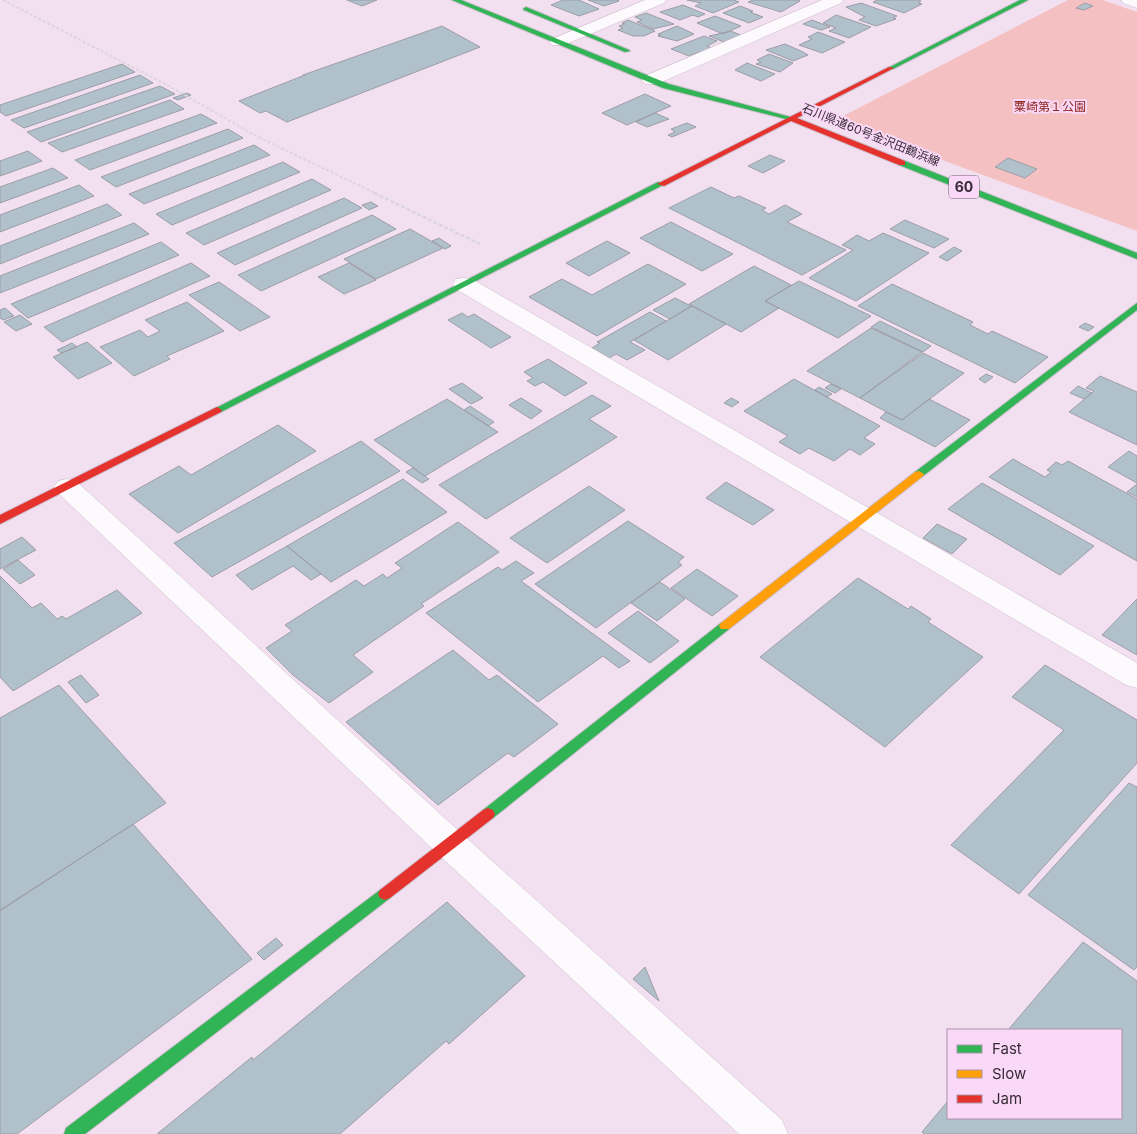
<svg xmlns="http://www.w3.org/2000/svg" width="1137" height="1134" viewBox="0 0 1137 1134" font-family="Inter,'Noto Sans JP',sans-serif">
<rect width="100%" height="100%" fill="#f2e0f1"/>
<path fill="#f4c0c1" d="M1068,0h35l34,12v219l-291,-106 -1,-10z"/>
<path fill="#b1c1cc" stroke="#9c9da6" d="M347,0h30l-15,6z
M563,0h16l20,9 -20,7 -28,-11z
M588,0h30l1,1 -15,5z
M687,0h47l5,2 -26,11 -18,-7 6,-3z
M753,0h45l2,1 -19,11 -33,-10z
M877,0h41l3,1 -3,2 4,1 -18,9 -31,-11z
M861,3l36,13 -4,2 3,1 -20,7 -17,-6 6,-3 -19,-10z
M1085,3l8,3 -9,4 -8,-2z
M683,5l22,9 -7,3 -5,-2 -13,5 -20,-8z
M740,6l13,5 -3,1 13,5 -14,6 -26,-10z
M646,13l28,11 -21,5 -16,-7 5,-2 -7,-3z
M836,15l35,12 -22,11 -20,-7 7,-3 -13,-5z
M715,16l26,10 -18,8 -26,-11z
M628,20l27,11 -11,5h-11l-15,-6 5,-2 -4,-2 6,-2 -3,-1z
M812,20l18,7 -9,3 -18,-6z
M442,26l38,21 -193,75 -21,-11 -6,2 -21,-12 66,-26h-2z
M677,26l17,8 -17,7 -19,-5 3,-1 -3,-1z
M731,31l14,6 -16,7 -20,-8z
M818,32l27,10 -23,11 -23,-8 13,-6 -4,-2z
M704,36l13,5 -10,5 10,4 -11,5 -7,-3 -10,4 -18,-7z
M785,44l16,7 7,4 -15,6 -27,-11z
M769,54l24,9 -13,9 -24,-8 5,-2 -4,-2z
M747,63l28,11 -14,7 -26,-11z
M122,64l13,8 -129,44 -6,-4v-7z
M140,75l13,8 -129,45 -13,-8z
M160,86l15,8 -134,48 -14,-10z
M187,93l4,2 -13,5 -5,-2z
M645,94l26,12 -44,19 -25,-12z
M170,100l14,9 -122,43 -14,-9z
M655,113l14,6 -22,8 -11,-5z
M201,114l16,9 -127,47 -15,-10z
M687,123l9,4 -24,10 -4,-2 7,-3 -4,-3z
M228,129l15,9 -127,49 -15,-10z
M254,145l16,10 -126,49 -15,-10z
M28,151l14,10 -42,15v-15z
M770,155l15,6 -22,12 -15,-7z
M1008,158l29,11 -12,9 -30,-11z
M283,162l17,10 -128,53 -16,-11z
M53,168l15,10 -68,25v-16z
M312,179l19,11 -127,55 -18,-12z
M79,185l15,11 -94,36v-17z
M711,187l23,11 5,-2 27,12 -4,2 7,4 16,-9 17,9 -15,8 59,28 -44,25 -133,-67z
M344,198l18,10 -127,57 -18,-12z
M371,202l7,4 -9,4 -7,-5z
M107,204l15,11 -122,49v-18z
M372,215l24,14 -135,62 -23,-16z
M905,220l44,19 -15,9 -44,-19z
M671,222l62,32 -31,17 -62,-33z
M134,223l15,11 -149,59v-17z
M410,229l33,19 -67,31 -32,-20z
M883,233l46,20 -73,48 -47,-23 44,-28 -11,-5 15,-10 12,6z
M439,238l12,8 -6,3 -13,-8z
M607,241l23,12 -41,23 -23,-13z
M161,242l18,13 -151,63 -17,-14z
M954,247l8,4 -15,10 -8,-4z
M191,263l19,13 -148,66 -18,-15z
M349,263l27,17 -32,14 -26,-17z
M648,264l38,20 -89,52 -68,-39 33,-18 30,16z
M754,266l37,19 -26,16 14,7 -38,24 -52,-28z
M799,281l72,35 -33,22 -73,-37z
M219,282l51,35 -30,14 -51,-36z
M892,284l81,38 -3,3 18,9 4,-3 56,26 -33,26 -157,-77z
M675,298l16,8 -21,13 -17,-9z
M187,302l37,29 -57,25 3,3 -36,17 -34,-29 40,-17 8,7 12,-6 -15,-11z
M692,306l34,18 -58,36 -34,-20z
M5,308l9,8 -11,4 -3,-2v-8z
M650,312l16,9 -36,21 15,8 -18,10 -11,-6 -7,4 -17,-10 8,-5 -3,-1z
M462,313l6,4 6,-3 37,23 -20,11 -43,-28z
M20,315l12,9 -16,7 -12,-9z
M880,321l51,25 -8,6 -52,-25z
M1085,323l9,4 -6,4 -9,-4z
M871,328l51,24 -62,46 -53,-27z
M87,342l25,21 -34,16 -25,-22z
M72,343l5,4 -16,6 -4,-3z
M923,353l41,20 -62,47 -42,-22z
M548,359l39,24 -22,13 -22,-14 -8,4 -8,-5 6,-3 -9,-6z
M986,374l7,3 -8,6 -6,-4z
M1100,376l37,16v53l-68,-33 25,-21 -8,-3z
M794,379l86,47 -16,12 11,6 -15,11 -10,-6 -16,12 -25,-13 -9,6 -21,-12 9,-6 -44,-25z
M462,383l21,15 -12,6 -22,-15z
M831,384l10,5 -6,4 -10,-5z
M1078,386l14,7 -8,6 -14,-6z
M819,387l13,7 -5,3 -12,-7z
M592,395l19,11 -22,13 28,18 -131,82 -47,-34z
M521,398l21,13 -11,8 -22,-14z
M731,398l8,4 -7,5 -8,-4z
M447,399l51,33 -73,44 -51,-36z
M929,399l41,21 -35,27 -55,-29 6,-6 16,8z
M470,406l24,16 -6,4 -24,-16z
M278,425l38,26 -138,82 -49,-39 50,-28 12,9z
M361,441l39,30 -188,106 -38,-34z
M1129,451l8,5v27l-29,-16z
M1013,459l32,18 6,-5 -4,-2 9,-8 6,3 6,-4 69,38v62l-148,-84z
M413,468l16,11 -7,4 -16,-11z
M403,479l44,33 -116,70 -44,-36z
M726,482l48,28 -21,15 -47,-27z
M982,483l112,63 -34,29 -112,-66z
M1137,484v13l-10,-5z
M589,486l36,24 -78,53 -37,-25z
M628,521l56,36 -6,5 4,3 -86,63 -61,-44z
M458,522l41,30 -78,52 3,2 -71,49 20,17 -44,31 -36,-28 -27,-27 26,-17 -7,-6 71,-45 8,6 19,-12 4,4 15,-10 -7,-5z
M937,524l30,15 -15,15 -29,-16z
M22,537l14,13 -36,19v-20z
M287,546l34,28 -10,6 -18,-14 -41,24 -16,-15z
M18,560l17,15 -15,9 -17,-15z
M516,561l18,12 -13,8 109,80 -11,7 -16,-12 -65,46 -112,-89 72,-46 4,3z
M697,569l41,27 -26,20 -41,-28z
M0,576l32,32 9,-5 16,16 5,-3 4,3 51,-29 25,23 -129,78 -13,-14z
M858,578l50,31 3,-3 20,13 -3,3 55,35 -98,90 -125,-90z
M660,582l25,17 -28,22 -26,-18z
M1137,599v56l-35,-20z
M638,611l41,30 -29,22 -42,-30z
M453,650l36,30 8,-5 61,49 -44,33 -6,-4 -70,52 -92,-83z
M1045,665l92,55v43l-118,131 -68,-49 113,-115 -52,-33z
M81,675l18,20 -13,8 -18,-21z
M59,685l107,118 -166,107v-192z
M1129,783l8,4v180l-3,3 -106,-75z
M133,824l119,135 -235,175h-17v-223z
M447,902l78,74 -76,68 -3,-3 -106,93h-183l95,-77 1,3z
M276,938l7,7 -19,15 -7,-7z
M1083,942l54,39v153h-213l-2,-2 26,-31v17h173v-88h-113z
M645,967l14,34 -26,-22z"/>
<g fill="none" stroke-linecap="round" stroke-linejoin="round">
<defs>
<path id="street" d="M645,0h21l-2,3 -100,42h-12l-2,-3 2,-3z
M822,0h21l-2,3 -184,81h-12l-3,-4 3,-4z
M1121,0h16v8l-14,-5z
M464,278l8,1 665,384v25l-11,-3 -670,-396 -3,-5 3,-5z
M67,479l9,2 386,353 320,286 6,14h-49l-301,-280 -380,-361 -4,-6 4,-6z"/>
<path id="fast" d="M452,0h9l208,84 125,34 -4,2 -127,-32z
M1020,0h8l-135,69 -5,-1z
M526,7l103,43 1,1 -5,1 -101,-42 -1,-1z
M899,161h6l232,92v6l-238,-94z
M658,182l7,2 -444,228 -4,1 -5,-3z
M1137,303v7l-214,166h-8l-1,-2 1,-2z
M725,622l4,1 2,3 -2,3 -236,189 -5,2 -5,-2 -2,-4 2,-4 238,-187z
M385,888l5,2 2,4 -2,4 -305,236h-21l2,-6 314,-238z"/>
<path id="slow" d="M919,471l5,3 -1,2 -194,153h-8l-2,-3 2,-3 194,-151z"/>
<path id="jam" d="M889,67l5,1 -97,50 108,43v4h-6l-108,-44 -127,65 -7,-2z
M217,407l5,3 -1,2 -221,112v-9z
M488,808l5,2 2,4 -2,4 -103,80 -5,2 -5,-2 -2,-4 2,-4 103,-80z"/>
</defs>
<use href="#street" stroke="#ccbdcb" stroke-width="1"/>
<use href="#fast" stroke="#ccbdcb" stroke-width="2"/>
<use href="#slow" stroke="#ccbdcb" stroke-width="2"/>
<use href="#jam" stroke="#ccbdcb" stroke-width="2"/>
<path stroke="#dcd6db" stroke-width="2" stroke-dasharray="3 2" stroke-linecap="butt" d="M3,0l166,86 89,51 119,57"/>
<path stroke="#dcd6db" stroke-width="2.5" stroke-dasharray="4 2" stroke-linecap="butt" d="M374,193l106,51"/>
<use href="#street" fill="#fdfafd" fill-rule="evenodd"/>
<use href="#fast" fill="#30b455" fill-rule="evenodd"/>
<use href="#slow" fill="#ff9f0a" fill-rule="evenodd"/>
<use href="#jam" fill="#e5322d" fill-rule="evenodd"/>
</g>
<g text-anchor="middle" stroke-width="4" stroke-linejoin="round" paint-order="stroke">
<g font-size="12" fill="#8f261e" stroke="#fad8f7">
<text x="1050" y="111">粟崎第１公園</text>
</g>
<g font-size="12" fill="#372b36" stroke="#fad8f7">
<text transform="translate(871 135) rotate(22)" y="4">石川県道60号金沢田鶴浜線</text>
</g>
<rect fill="#fad8f7" stroke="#725f70" stroke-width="1" x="949" y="175.5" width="30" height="23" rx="4"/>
<g font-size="14" font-weight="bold" fill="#372b36">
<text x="964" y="192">60</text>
</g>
</g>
<rect x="947" y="1029" width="175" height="90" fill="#fad8f7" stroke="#ac93aa"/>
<rect x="957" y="1045" width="25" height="8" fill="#30b455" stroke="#ac93aa"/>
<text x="992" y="1054" font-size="15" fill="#372b36">Fast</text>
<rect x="957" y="1070" width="25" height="8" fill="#ff9f0a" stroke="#ac93aa"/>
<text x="992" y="1079" font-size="15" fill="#372b36">Slow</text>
<rect x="957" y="1095" width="25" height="8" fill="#e5322d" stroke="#ac93aa"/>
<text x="992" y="1104" font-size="15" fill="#372b36">Jam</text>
</svg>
